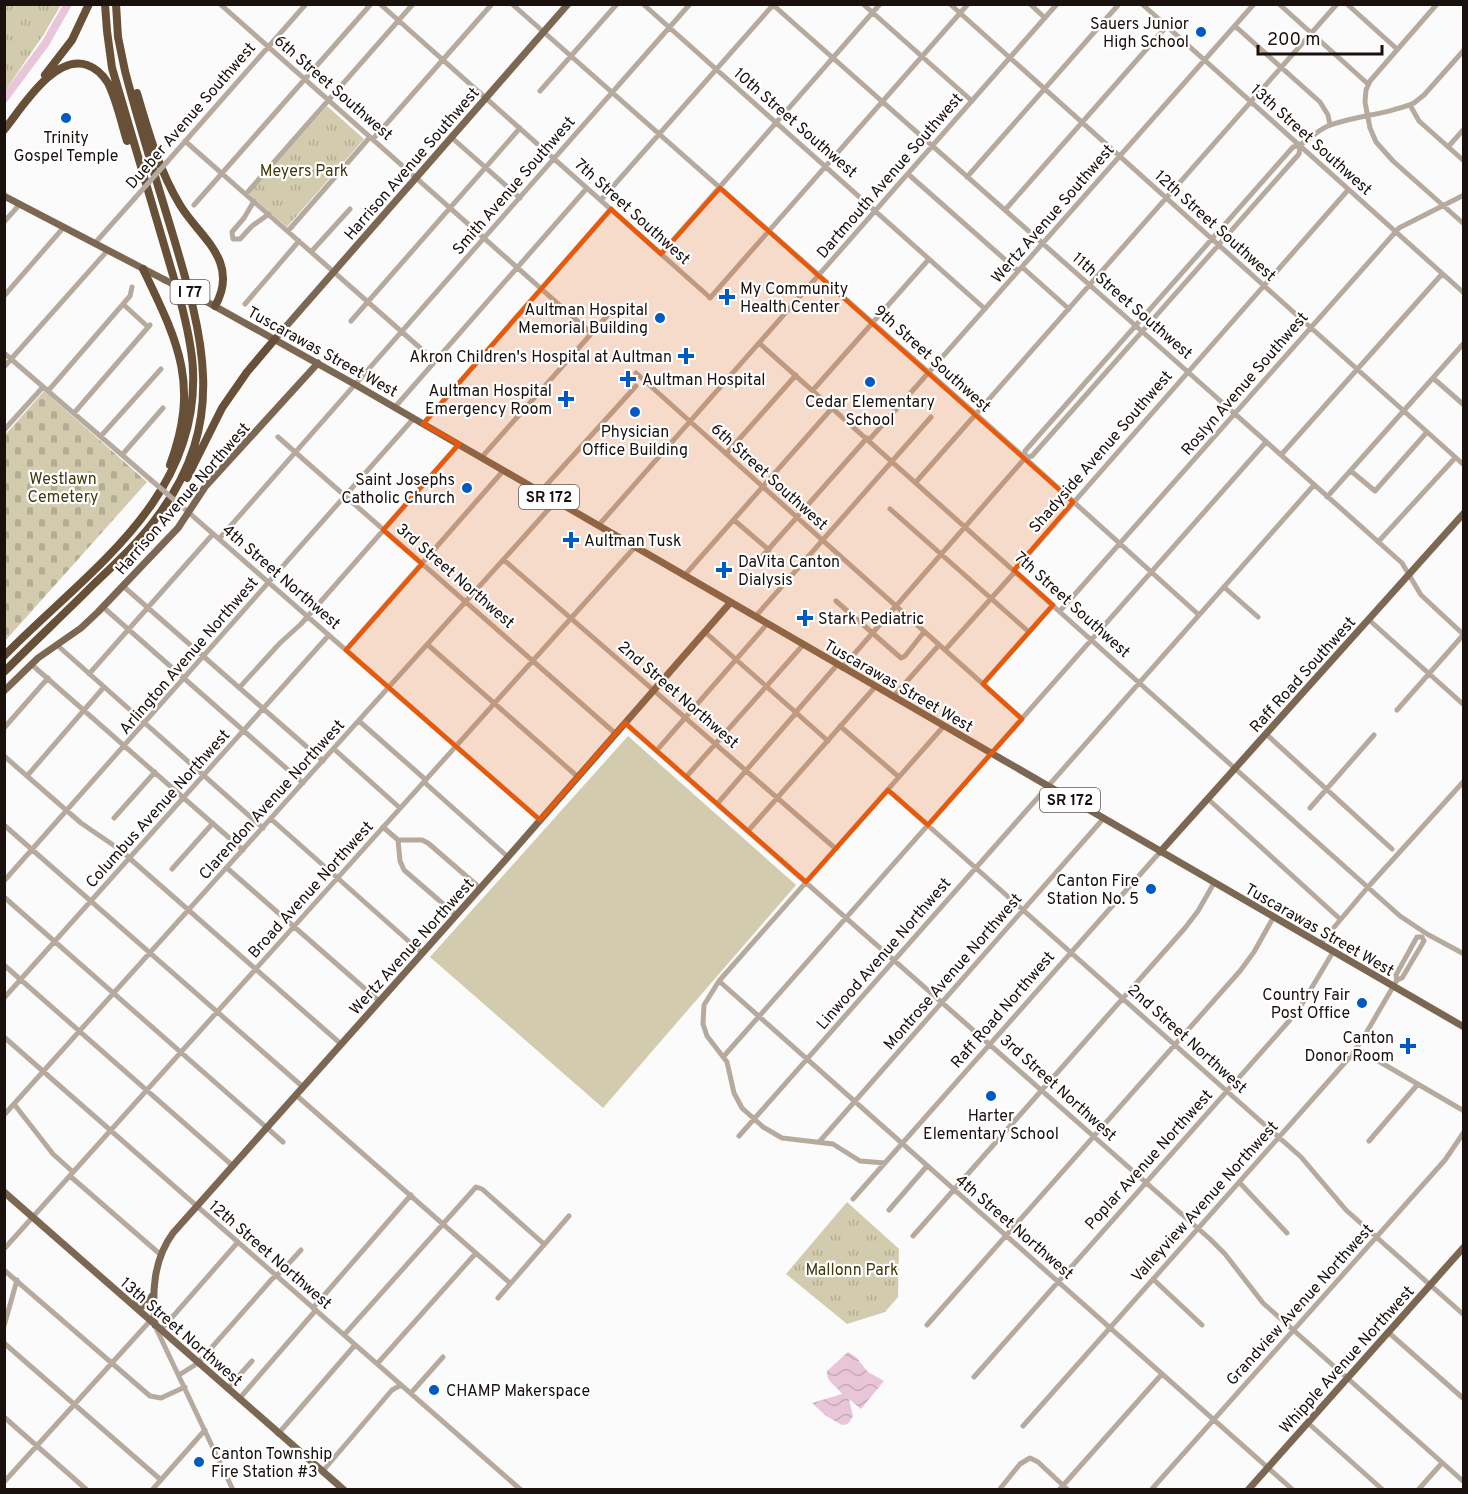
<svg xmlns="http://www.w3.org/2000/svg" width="1468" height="1494" viewBox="0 0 1468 1494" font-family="Overpass,sans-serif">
<defs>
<pattern id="cemetery-stones" width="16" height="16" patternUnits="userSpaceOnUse" patternTransform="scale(1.5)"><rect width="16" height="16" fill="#d2cbad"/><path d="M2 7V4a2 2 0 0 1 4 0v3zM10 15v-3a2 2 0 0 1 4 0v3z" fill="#b4ad94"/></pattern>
<pattern id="park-tufts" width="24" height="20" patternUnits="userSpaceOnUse" patternTransform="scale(1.5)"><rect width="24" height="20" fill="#d2cbad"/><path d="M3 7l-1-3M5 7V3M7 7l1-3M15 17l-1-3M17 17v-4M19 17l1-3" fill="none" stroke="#b4ad94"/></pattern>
<pattern id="water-waves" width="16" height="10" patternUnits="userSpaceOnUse" patternTransform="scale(1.5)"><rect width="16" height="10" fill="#e9c5da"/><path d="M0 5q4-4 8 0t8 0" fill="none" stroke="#c7a8ba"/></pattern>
</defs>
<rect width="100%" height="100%" fill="#fbfbfb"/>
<path fill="#d2cbad" d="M628,736l168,149 -193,223 -173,-151z"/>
<path fill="url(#cemetery-stones)" d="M44,391l103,91 -142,159v-206z"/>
<path fill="url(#park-tufts)" d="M5,5h56l-17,29 -39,57z
M327,106l37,33 -77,88 -38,-33z
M847,1202l52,47 -1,48 -13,15 -38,12 -61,-50z"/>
<path fill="url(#water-waves)" d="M848,1352l8,5 12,15 16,9 -23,28 -12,-10 4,17 -5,8 -6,1 -17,-10 -13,-12 30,-9c-5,-8 -16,-12 -15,-23z"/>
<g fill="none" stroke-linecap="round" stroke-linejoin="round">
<path stroke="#e9c5da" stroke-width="8" d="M4,99l41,-55 23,-40"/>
<path stroke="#b6aa9e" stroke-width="5" d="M220,4l371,329
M380,4l326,290
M512,4l473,418 214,193
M643,4l342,305
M772,4l416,368 214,191 19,32 43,40
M863,4l109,97
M950,4l514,461
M1030,4l15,14
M1142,4l322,289
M1279,4l89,80
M1347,4l50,45
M1437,4l-67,77 -4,9 -1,12 5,26 6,14 17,19 71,63
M1235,26l85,76 8,13 2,10
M540,91l77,-87
M1410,105l9,16 45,40
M451,137l69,61
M373,139l119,-135
M185,141l250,220
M1448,147l16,-18
M167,162l139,-158
M908,174l110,97
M967,177l152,-173
M246,194l167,-190
M601,200l173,-196
M254,201l-10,17 -12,14 1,7h7l12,-13 17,-12
M194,205l177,-201
M1005,210l161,-183
M4,222l16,-18
M288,231l82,-94
M95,243l40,-45
M311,252l39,-43
M661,254l219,-250
M1022,267l47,42
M4,296l60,-69
M708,296l2,2 258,-294
M123,304l25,23
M245,304l54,-63
M351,321l169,-193
M759,343l641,573 27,18 37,20
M4,353l147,127
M4,367l104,-117
M636,373l386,346
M1433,378l31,27
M813,390l116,-131
M48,391l82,-95 2,-9
M395,407l192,-219
M74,413l76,-88
M423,424l188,-215
M4,430l39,-43
M101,436l60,-67
M278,437l338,297
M869,440l385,-436
M726,454l70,-79
M122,455l41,-47
M1281,455l161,-181
M481,458l126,-142
M1025,458l7,-2 267,-302 1,-8
M1351,471l24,20 52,-59
M916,482l421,-478
M540,492l96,-106
M1327,497l137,-154
M179,504l361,316
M890,509l139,123
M734,520l35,30
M598,526l459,-522
M219,539l471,-535
M1378,542l77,-84
M504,560l332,289
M759,560l108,-122
M684,576l149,-169
M123,586l200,175
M1224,587l34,30
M836,601l65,57 4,-2 19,-24
M103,607l200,176
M1060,611l339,-383 65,-33
M755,617l176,-200
M1368,619l96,86
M705,632l123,109
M57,645l206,183
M428,645l150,132
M346,650l157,-179
M945,650l67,-75 5,-8 36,-41 295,-336
M31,664l212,186
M842,668l183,-210v-7l268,-304c13,-2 22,-16 35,-21 28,-11 59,-11 86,-23l10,-8 40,-45
M89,674l124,-140
M983,684l70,-79
M239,688l41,-45 21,-19 158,-180
M893,697l46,-52
M1397,710l67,-76
M796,712l41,-47
M359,721l67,59
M625,723l585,516 15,15 38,49 201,179
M840,726l59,51
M4,728l44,-50
M1266,734l126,115
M334,749l66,59
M657,750l110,-126
M4,756l77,67 38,26 222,195
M27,776l77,-89
M686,777l117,-132
M424,782l84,75
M888,790l413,367 45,53 118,105
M1208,799l132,120
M717,804l79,-91
M1310,808l64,-73
M114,818l41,-46
M271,819l151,134
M4,825l299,262
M383,827l15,13 2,21 4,9 52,45
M748,831l127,-144
M398,840h24l6,3 52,45
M227,868l152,133
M172,869l41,-46
M4,881l410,-463
M4,897l279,245
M1417,937h5l2,4 -22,37 -5,2 -1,-5z
M1320,944l48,-57 96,-106
M4,965l229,201
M719,981l574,509
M4,998l325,-363
M4,1037l517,453
M1356,1048l108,63
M724,1056l542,-614
M296,1095l214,188
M14,1104l39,50 20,18
M4,1115l552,-614
M739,1136l575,-651
M820,1141l283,-322
M1369,1141l49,-57
M885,1163l-25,-2 -27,-17 -51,-6 -19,-11 -21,-19 -8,-15 -7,-31 -20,-26 -4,-12 1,-19 15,-24 224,-254
M70,1176l91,79
M1239,1182l48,51
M853,1199l307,-347
M889,1210l38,-44
M913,1236l272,-308 13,-17 16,-28
M4,1249l631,-702
M4,1270l146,126 11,2 24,-11
M1153,1279l49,46
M498,1298l71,-82
M313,1308l98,-113
M927,1325l313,-354 14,-19 19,-34
M4,1326l13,-46
M155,1326l78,164
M161,1330l77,-88
M1388,1332l76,67
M344,1335l132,-148 6,2 62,55
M4,1343l157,137
M377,1364l99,-111
M179,1375l19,-12 74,-84 10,-8 19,-21
M974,1377l315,-356 13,-17 31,-52
M227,1389l25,-28
M411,1393l32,-36
M239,1399l77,-89
M4,1417l83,73
M1308,1423l75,67
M1023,1426l326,-368 13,-18 35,-60
M278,1434l77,-89
M322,1472l70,-82 9,-5
M4,1482l146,-161
M152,1490l53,-60
M999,1490l21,-26 10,-6 8,4 30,28
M1059,1490l103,-116
M1151,1490l294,-330 19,-28
M1418,1490l24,-27"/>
<path stroke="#7c6852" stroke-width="7" d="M4,196l161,84
M200,298l156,87 1108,642
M275,339l293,-335
M4,691l34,-33 43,-30 17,-16 80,-84 27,-41 113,-124
M1160,852l304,-339
M4,1192l340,298
M133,1304l9,2 6,-3 4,-7
M155,1325c-3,-32 -2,-65 18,-92l335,-376 222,-254
M1248,1490l216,-243"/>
<path stroke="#675037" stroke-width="8" d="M45,75l27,-35 17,-36
M137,93c11,38 22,77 43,112 12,20 32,36 40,57 6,16 3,30 -5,44
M4,130c18,-22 50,-76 83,-65 9,3 16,10 21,18 9,18 13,39 19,58
M143,269c35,73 57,115 27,196
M187,478l35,-70 25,-36 28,-33
M4,656c81,-83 195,-155 189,-286 -1,-24 -7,-48 -13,-71l-68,-231 -5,-37 -2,-27
M4,672c30,-30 61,-59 91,-89 22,-21 44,-41 62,-66 72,-95 46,-181 15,-285 -16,-53 -33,-107 -47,-161l-7,-34 -2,-33"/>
<path stroke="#b6aa9e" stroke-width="5" d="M135,198l32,-36
M151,480l28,24"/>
<path stroke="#7c6852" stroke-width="7" d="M165,280l35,18"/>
</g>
<path fill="#e8590c" fill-opacity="0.2" stroke="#e8590c" stroke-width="4.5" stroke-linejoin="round" d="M720,188l353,314 -59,68 39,35 -70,79 39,35 -94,106 -40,-35 -82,92 -181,-159 -85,97 -194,-170 76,-86 -39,-34 76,-86 -36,-20 188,-215 50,45z"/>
<g fill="#005ac3" stroke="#fff" stroke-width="2">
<circle cx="1201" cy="32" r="6"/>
<circle cx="66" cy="118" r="6"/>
<path d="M724 288h6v6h6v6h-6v6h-6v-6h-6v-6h6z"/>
<circle cx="660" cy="318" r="6"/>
<path d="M683 347h6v6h6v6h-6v6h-6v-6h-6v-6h6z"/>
<path d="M625 370h6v6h6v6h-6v6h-6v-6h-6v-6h6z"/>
<circle cx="870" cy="382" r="6"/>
<path d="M563 390h6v6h6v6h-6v6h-6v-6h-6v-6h6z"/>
<circle cx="635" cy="412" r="6"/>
<circle cx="467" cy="488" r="6"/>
<path d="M568 531h6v6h6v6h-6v6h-6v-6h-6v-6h6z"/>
<path d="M721 561h6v6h6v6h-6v6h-6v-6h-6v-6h6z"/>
<path d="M802 609h6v6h6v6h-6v6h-6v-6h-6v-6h6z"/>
<circle cx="1151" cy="889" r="6"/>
<circle cx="1362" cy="1003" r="6"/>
<path d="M1405 1037h6v6h6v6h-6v6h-6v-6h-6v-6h6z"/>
<circle cx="991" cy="1096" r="6"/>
<circle cx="434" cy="1390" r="6"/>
<circle cx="199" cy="1462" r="6"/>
</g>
<g text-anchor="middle" stroke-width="4.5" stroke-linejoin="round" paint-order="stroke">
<g fill="#fff" stroke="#5f5856" stroke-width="1.5">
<rect x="170.5" y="280" width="39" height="24" rx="4.5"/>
<rect x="519" y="485" width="60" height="24" rx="4.5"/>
<rect x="1040" y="788" width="60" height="24" rx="4.5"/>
</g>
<g font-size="15" font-weight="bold" fill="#1a110e">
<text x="190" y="297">I 77</text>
<text x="549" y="502">SR 172</text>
<text x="1070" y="805">SR 172</text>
</g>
<g font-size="16" fill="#1a110e" stroke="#fff" text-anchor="end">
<text x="1189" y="29">Sauers Junior<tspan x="1189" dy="18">High School</tspan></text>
<text x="66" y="143" text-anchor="middle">Trinity<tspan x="66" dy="18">Gospel Temple</tspan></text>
<text x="740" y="294" text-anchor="start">My Community<tspan x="740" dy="18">Health Center</tspan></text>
<text x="648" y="315">Aultman Hospital<tspan x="648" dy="18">Memorial Building</tspan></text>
<text x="672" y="362">Akron Children's Hospital at Aultman</text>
<text x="642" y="385" text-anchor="start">Aultman Hospital</text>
<text x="552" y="396">Aultman Hospital<tspan x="552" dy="18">Emergency Room</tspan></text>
<text x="870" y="407" text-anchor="middle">Cedar Elementary<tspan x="870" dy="18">School</tspan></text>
<text x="635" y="437" text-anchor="middle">Physician<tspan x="635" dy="18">Office Building</tspan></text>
<text x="455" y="485">Saint Josephs<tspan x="455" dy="18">Catholic Church</tspan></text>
<text x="584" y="546" text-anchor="start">Aultman Tusk</text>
<text x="738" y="567" text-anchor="start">DaVita Canton<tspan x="738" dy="18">Dialysis</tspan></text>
<text x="818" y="624" text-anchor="start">Stark Pediatric</text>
<text x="1139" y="886">Canton Fire<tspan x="1139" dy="18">Station No. 5</tspan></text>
<text x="1350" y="1000">Country Fair<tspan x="1350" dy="18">Post Office</tspan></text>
<text x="1394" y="1043">Canton<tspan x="1394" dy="18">Donor Room</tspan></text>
<text x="991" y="1121" text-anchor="middle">Harter<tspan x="991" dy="18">Elementary School</tspan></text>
<text x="446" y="1396" text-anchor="start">CHAMP Makerspace</text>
<text x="211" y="1459" text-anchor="start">Canton Township<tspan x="211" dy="18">Fire Station #3</tspan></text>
</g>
<g font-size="16" fill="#1a110e" stroke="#fff">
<text transform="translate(334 87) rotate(41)" y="6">6th Street Southwest</text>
<text transform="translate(190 115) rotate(-49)" y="6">Dueber Avenue Southwest</text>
<text transform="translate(796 122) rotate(41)" y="6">10th Street Southwest</text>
<text transform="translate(1312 139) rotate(42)" y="6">13th Street Southwest</text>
<text transform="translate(411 163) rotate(-49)" y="6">Harrison Avenue Southwest</text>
<text transform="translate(889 175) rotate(-49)" y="6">Dartmouth Avenue Southwest</text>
<text transform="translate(513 185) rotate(-49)" y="6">Smith Avenue Southwest</text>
<text transform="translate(633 211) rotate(42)" y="6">7th Street Southwest</text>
<text transform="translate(1052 213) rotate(-49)" y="6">Wertz Avenue Southwest</text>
<text transform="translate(1216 225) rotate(42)" y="6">12th Street Southwest</text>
<text transform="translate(1133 305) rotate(41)" y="6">11th Street Southwest</text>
<text transform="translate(323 351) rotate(29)" y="6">Tuscarawas Street West</text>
<text transform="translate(933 358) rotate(42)" y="6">9th Street Southwest</text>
<text transform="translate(1244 383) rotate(-49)" y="6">Roslyn Avenue Southwest</text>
<text transform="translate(1100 451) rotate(-49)" y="6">Shadyside Avenue Southwest</text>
<text transform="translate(770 476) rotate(42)" y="6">6th Street Southwest</text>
<text transform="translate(182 498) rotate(-49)" y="6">Harrison Avenue Northwest</text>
<text transform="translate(456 575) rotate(41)" y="6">3rd Street Northwest</text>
<text transform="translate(282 576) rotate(41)" y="6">4th Street Northwest</text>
<text transform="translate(1073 604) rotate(42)" y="6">7th Street Southwest</text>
<text transform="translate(188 655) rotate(-49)" y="6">Arlington Avenue Northwest</text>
<text transform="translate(1302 674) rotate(-48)" y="6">Raff Road Southwest</text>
<text transform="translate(899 685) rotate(30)" y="6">Tuscarawas Street West</text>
<text transform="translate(679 694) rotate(41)" y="6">2nd Street Northwest</text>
<text transform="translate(271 799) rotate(-48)" y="6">Clarendon Avenue Northwest</text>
<text transform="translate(157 808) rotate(-48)" y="6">Columbus Avenue Northwest</text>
<text transform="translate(310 889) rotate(-48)" y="6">Broad Avenue Northwest</text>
<text transform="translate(1320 929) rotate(30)" y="6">Tuscarawas Street West</text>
<text transform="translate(411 946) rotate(-48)" y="6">Wertz Avenue Northwest</text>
<text transform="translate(883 953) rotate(-49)" y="6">Linwood Avenue Northwest</text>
<text transform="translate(952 971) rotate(-49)" y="6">Montrose Avenue Northwest</text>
<text transform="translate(1002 1009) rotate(-49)" y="6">Raff Road Northwest</text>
<text transform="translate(1188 1038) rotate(42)" y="6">2nd Street Northwest</text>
<text transform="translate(1059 1087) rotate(42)" y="6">3rd Street Northwest</text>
<text transform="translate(1148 1159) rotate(-48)" y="6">Poplar Avenue Northwest</text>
<text transform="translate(1204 1201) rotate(-48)" y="6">Valleyview Avenue Northwest</text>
<text transform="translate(1015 1226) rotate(41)" y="6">4th Street Northwest</text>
<text transform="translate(271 1254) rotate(41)" y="6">12th Street Northwest</text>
<text transform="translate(1299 1304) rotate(-48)" y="6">Grandview Avenue Northwest</text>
<text transform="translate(182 1331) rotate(41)" y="6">13th Street Northwest</text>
<text transform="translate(1346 1359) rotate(-48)" y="6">Whipple Avenue Northwest</text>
</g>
<g font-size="16" fill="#42380b" stroke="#fff">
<text x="304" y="176">Meyers Park</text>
<text x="63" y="484">Westlawn<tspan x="63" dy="18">Cemetery</tspan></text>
<text x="852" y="1275">Mallonn Park</text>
</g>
</g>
<rect width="1468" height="1494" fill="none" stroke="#1a110e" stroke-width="12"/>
<path d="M1258 45v9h124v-9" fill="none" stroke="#1a110e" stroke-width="3"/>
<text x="1267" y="45" font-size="18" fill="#1a110e" stroke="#ffffff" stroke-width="4.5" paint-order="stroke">200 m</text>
</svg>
